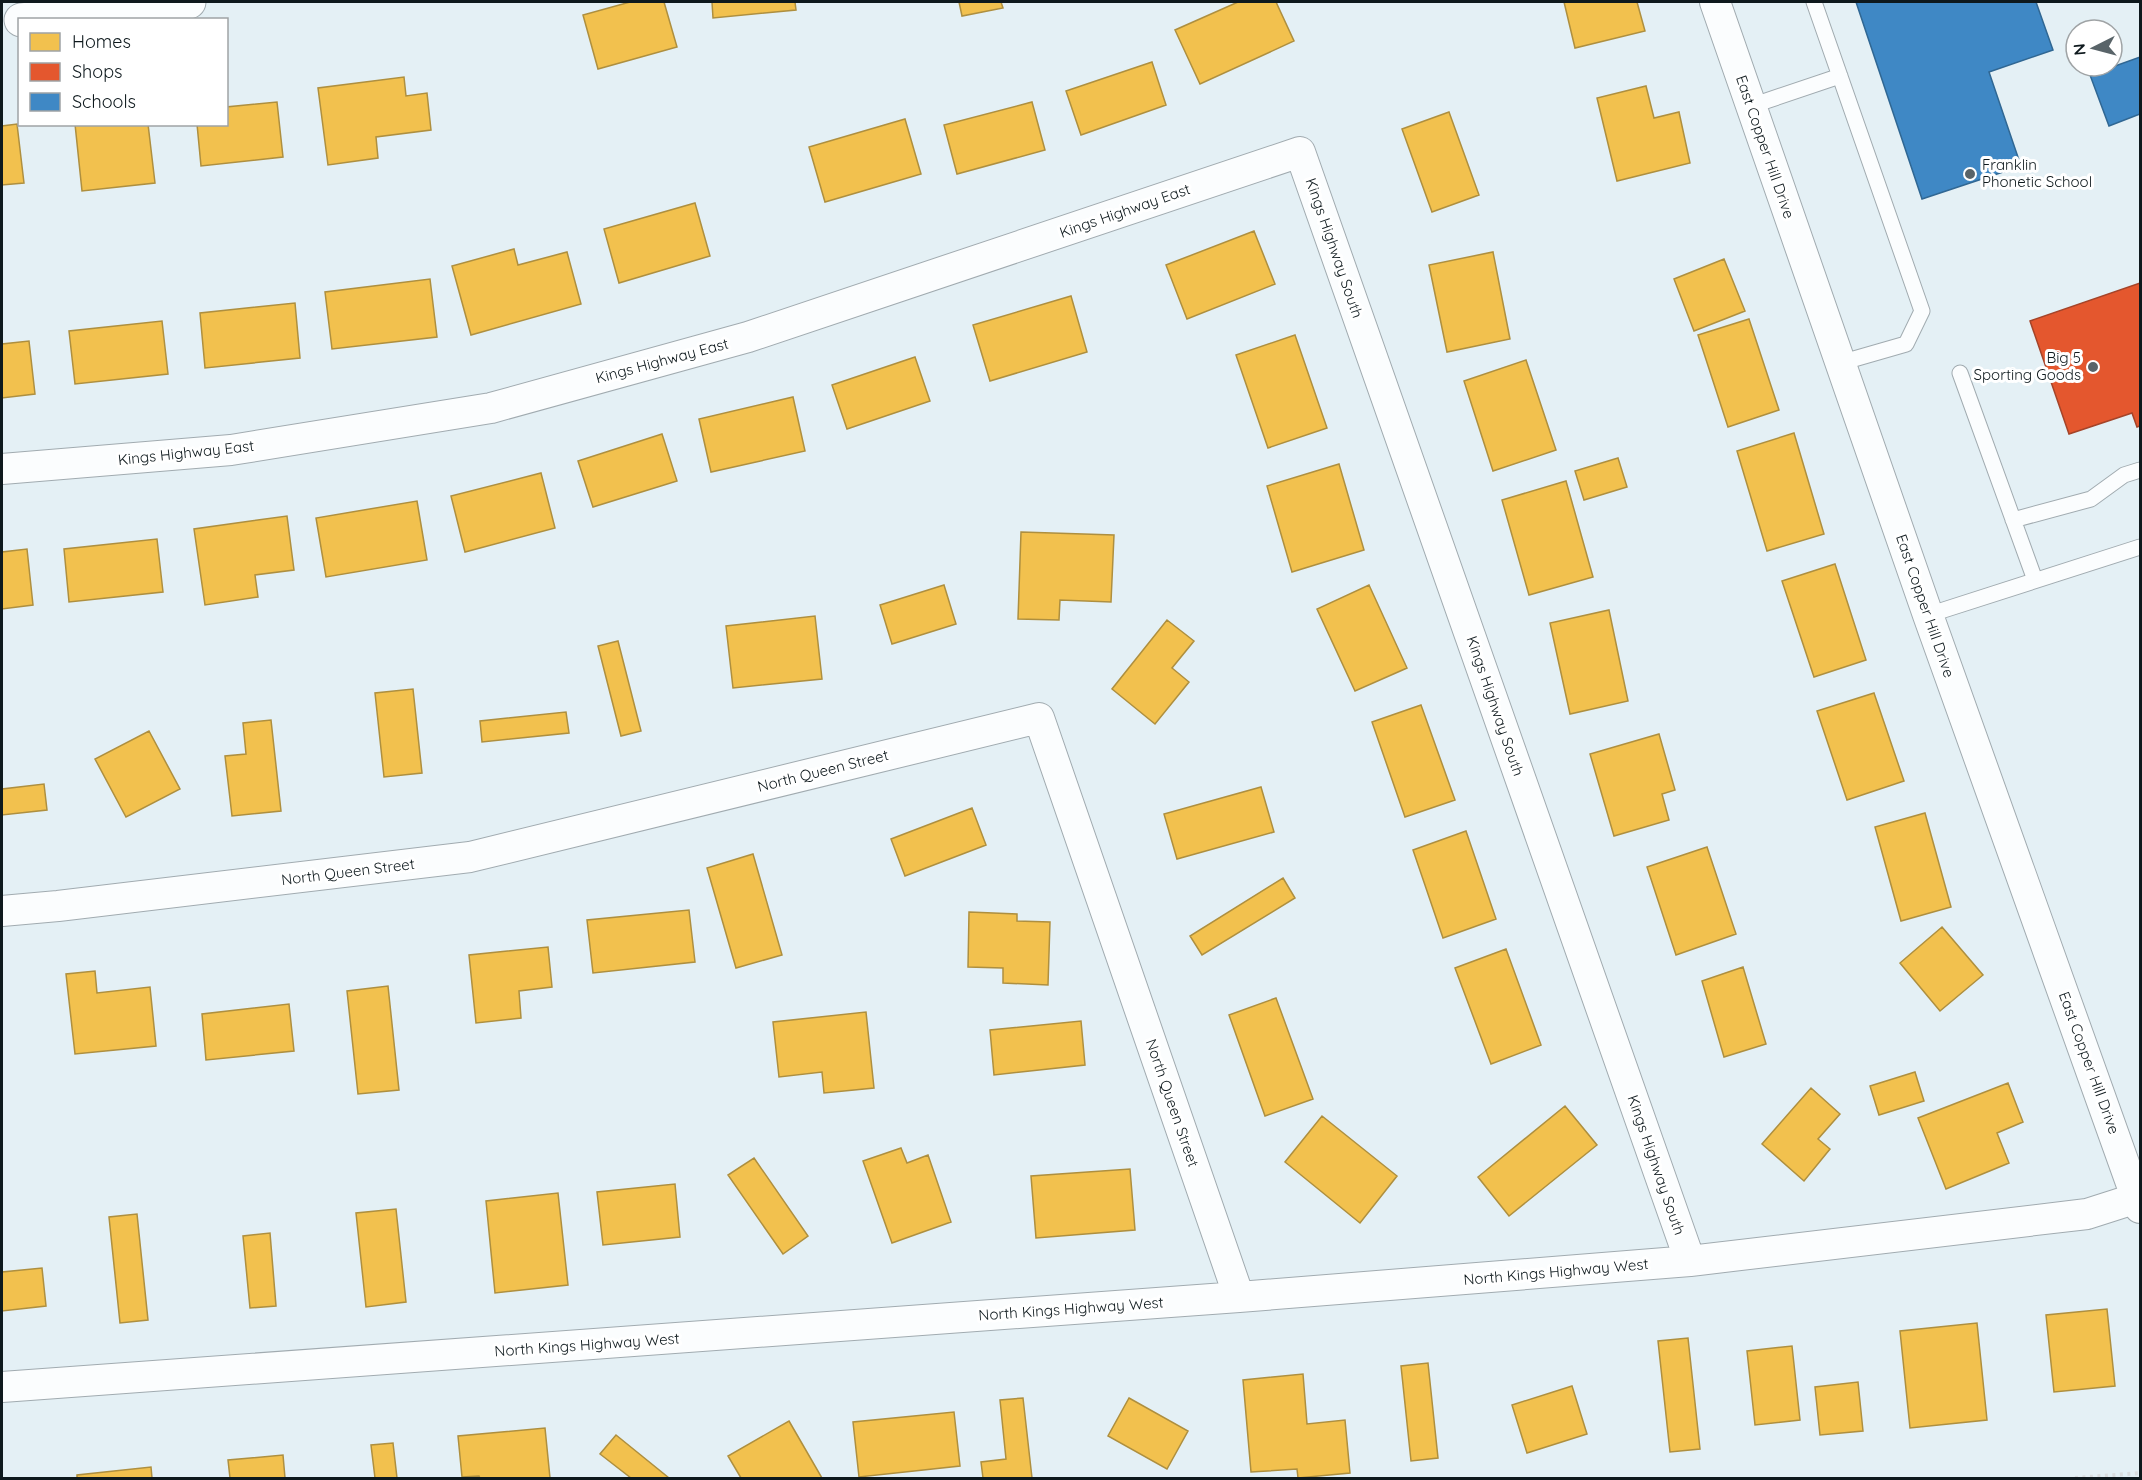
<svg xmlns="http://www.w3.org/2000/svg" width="2142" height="1480" viewBox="0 0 2142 1480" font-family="Quicksand,sans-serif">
<rect width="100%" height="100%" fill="#e4f0f5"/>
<path fill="#f2c14e" stroke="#ae8f3f" stroke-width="1.5" d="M630,2h34l13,45 -79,22 -15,-54z
M712,2h83l1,8 -83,8z
M959,2h42l2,6 -41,8z
M1238,2h38l18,39 -94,43 -25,-54z
M1564,2h73l8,29 -70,17z
M1152,62l14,43 -85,30 -15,-44z
M404,77l2,19 21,-3 4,37 -55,7 2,21 -50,7 -10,-77z
M1646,86l8,32 25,-6 11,51 -73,18 -20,-83z
M277,102l6,55 -82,9 -4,-42h29v-17z
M1032,102l13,48 -88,24 -13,-49z
M1449,112l30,83 -47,17 -30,-83z
M905,119l16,55 -96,28 -16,-55z
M17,124l7,59 -22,2v-59z
M75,124h73l7,59 -73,8z
M695,203l15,53 -91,27 -15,-54z
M1254,231l21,53 -88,35 -21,-54z
M514,249l4,16 49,-13 14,52 -110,31 -19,-69z
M1493,252l17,87 -63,13 -18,-87z
M1724,259l21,52 -51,20 -20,-52z
M430,279l7,58 -105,12 -7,-57z
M1071,296l16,56 -97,29 -17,-56z
M295,303l5,55 -95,10 -5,-55z
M1749,319l30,91 -51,17 -30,-92z
M162,321l6,53 -93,10 -6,-53z
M1295,335l32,93 -59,20 -32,-93z
M29,341l6,53 -33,4v-54z
M915,357l15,44 -83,28 -15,-44z
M1526,360l30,90 -63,21 -29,-90z
M793,397l12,54 -94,21 -12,-53z
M1794,433l30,101 -57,17 -30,-100z
M662,434l15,47 -84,26 -15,-46z
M1618,458l9,29 -43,13 -9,-29z
M1339,464l25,86 -72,22 -25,-86z
M541,473l14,55 -90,24 -14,-56z
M1566,481l27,96 -64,18 -27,-95z
M417,501l10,59 -101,17 -10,-59z
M287,516l7,54 -39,5 3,22 -53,8 -11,-76z
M1021,532l93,3 -3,67 -51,-2 -1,20 -41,-1z
M157,539l6,53 -94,10 -5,-53z
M27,549l6,56 -31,4v-57z
M1835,564l31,96 -52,17 -32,-96z
M944,585l12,39 -64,20 -12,-39z
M1369,585l38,83 -52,23 -38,-82z
M1609,610l19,91 -58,13 -20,-91z
M815,616l7,63 -89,9 -7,-62z
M1167,620l27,21 -22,27 17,14 -34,42 -43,-35z
M618,641l23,90 -20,5 -23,-90z
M413,689l9,84 -38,4 -9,-84z
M1874,693l30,88 -57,19 -30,-89z
M1421,705l34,95 -50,17 -33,-95z
M566,712l3,21 -87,9 -2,-21z
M271,720l10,91 -49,5 -7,-60 21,-2 -3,-31z
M149,731l31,58 -54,28 -31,-58z
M1659,734l16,56 -13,4 7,26 -55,16 -24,-82z
M44,784l3,26 -45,5v-26z
M1261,787l13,45 -97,27 -13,-45z
M972,808l14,37 -81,31 -14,-37z
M1925,813l26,94 -50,14 -26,-94z
M1466,831l30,88 -53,19 -30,-88z
M1707,847l29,87 -60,21 -29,-88z
M753,854l29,101 -46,13 -29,-100z
M1283,878l12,20 -93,57 -12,-19z
M689,910l6,52 -102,11 -6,-53z
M969,912l48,2v7l33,1 -2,63 -45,-2v-15l-35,-1z
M1942,927l41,48 -43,36 -40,-48z
M548,947l4,40 -33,4 2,27 -45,5 -7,-68z
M1506,949l35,96 -50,19 -36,-96z
M1743,967l23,77 -42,13 -22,-76z
M95,971l2,22 53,-6 6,59 -81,8 -9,-80z
M388,986l11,104 -41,4 -11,-103z
M1276,998l37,101 -48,17 -36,-101z
M289,1004l5,47 -88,9 -4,-46z
M866,1012l8,76 -50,5 -2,-21 -43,5 -6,-55z
M1081,1021l4,44 -91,10 -4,-45z
M1915,1072l9,29 -45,14 -9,-29z
M2008,1083l15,39 -26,11 12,30 -63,26 -28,-71z
M1811,1088l29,26 -22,25 12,10 -26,32 -42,-37z
M1565,1106l32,39 -88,71 -31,-39z
M1322,1116l75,60 -37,47 -75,-61z
M901,1148l6,15 21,-8 23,67 -59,21 -29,-82z
M754,1158l54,78 -25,18 -55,-79z
M1130,1169l5,61 -99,8 -5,-62z
M675,1184l5,53 -77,8 -6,-53z
M558,1193l10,92 -73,8 -9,-92z
M396,1209l10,93 -40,5 -10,-94z
M137,1214l11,106 -28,3 -11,-106z
M270,1233l6,73 -26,2 -7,-72z
M42,1268l4,38 -44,5v-39z
M2107,1309l8,77 -61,6 -8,-77z
M1977,1323l10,97 -77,8 -10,-97z
M1688,1338l12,111 -30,3 -12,-111z
M1792,1346l8,74 -45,5 -8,-74z
M1428,1363l10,95 -27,3 -10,-95z
M1303,1374l4,50 38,-4 5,53 -52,5 -1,-9 -46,3 -8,-92z
M1858,1382l5,49 -43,4 -5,-48z
M1572,1386l15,48 -60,19 -15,-48z
M1023,1398l9,80h-49l-2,-16 25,-3 -6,-59z
M1129,1398l59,33 -21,38 -59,-33z
M954,1412l6,54 -101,11 -6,-55z
M789,1421l33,57h-81l-13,-22z
M545,1428l5,50h-70l-1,-2 -17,1 -4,-41z
M616,1435l53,43h-38l-31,-24z
M393,1443l4,35h-22l-4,-33z
M283,1455l2,23h-55l-2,-18z
M151,1467l1,11h-75v-3z"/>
<path fill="#e4572e" stroke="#a44429" stroke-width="1.5" d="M2140,283v143l-3,1 -5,-14 -63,21 -39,-113z"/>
<path fill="#3f88c5" stroke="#306793" stroke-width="1.5" d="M1856,2h180l17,48 -64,22 32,94 -99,33z
M2140,57v57l-31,12 -19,-51z"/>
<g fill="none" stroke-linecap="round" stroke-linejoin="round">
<defs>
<path id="lane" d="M1814,2l108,309 -16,33 -66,19
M1751,106l89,-30
M1960,373l75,207
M2013,520l78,-21 33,-24 16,-5
M1928,615l212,-68"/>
<path id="street" d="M1715,2l213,613 212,593
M2,469l229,-19 260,-42 257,-71 552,-185 390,1109
M2,911l56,-5 412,-49 569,-139 200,579
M2,1387l1237,-90 451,-36 397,-47 50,-16"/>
<path id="secondary" d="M21,20l168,-18"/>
</defs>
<use href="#lane" stroke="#a1abb0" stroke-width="17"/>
<use href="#street" stroke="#a1abb0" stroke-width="32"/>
<use href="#secondary" stroke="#a1abb0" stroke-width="35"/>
<path stroke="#dadddf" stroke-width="4" stroke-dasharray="3 4.5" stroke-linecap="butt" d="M2075,1478l65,-5"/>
<use href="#lane" stroke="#fbfdfe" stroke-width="15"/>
<use href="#street" stroke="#fbfdfe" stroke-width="30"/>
<use href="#secondary" stroke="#fbfdfe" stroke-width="33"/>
</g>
<g fill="#596469" stroke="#fff" stroke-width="2">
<circle cx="1970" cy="174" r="6"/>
<circle cx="2093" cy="367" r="6"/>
</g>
<g text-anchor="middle" stroke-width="6" stroke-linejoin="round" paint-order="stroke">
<g font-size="15" fill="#0e191d" stroke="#fff">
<text transform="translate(1765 147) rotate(71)" y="5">East Copper Hill Drive</text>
<text transform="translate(1125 211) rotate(-19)" y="5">Kings Highway East</text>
<text transform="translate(1334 248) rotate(71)" y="5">Kings Highway South</text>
<text transform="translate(662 361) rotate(-15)" y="5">Kings Highway East</text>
<text transform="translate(186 453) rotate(-6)" y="5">Kings Highway East</text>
<text transform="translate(1925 606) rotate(71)" y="5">East Copper Hill Drive</text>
<text transform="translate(1495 706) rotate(71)" y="5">Kings Highway South</text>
<text transform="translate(823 771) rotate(-14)" y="5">North Queen Street</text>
<text transform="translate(348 872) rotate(-7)" y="5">North Queen Street</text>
<text transform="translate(2089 1063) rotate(70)" y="5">East Copper Hill Drive</text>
<text transform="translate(1172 1103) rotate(71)" y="5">North Queen Street</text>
<text transform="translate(1656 1165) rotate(71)" y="5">Kings Highway South</text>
<text transform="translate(1556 1272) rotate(-5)" y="5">North Kings Highway West</text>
<text transform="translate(1071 1309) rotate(-4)" y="5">North Kings Highway West</text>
<text transform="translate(587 1345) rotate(-4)" y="5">North Kings Highway West</text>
</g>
<g font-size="15" fill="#0e191d" stroke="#fff" text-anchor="start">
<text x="1982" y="170">Franklin<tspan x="1982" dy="17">Phonetic School</tspan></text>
<text x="2081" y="363" text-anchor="end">Big 5<tspan x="2081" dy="17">Sporting Goods</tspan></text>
</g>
</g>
<rect width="2142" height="1480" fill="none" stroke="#0e191d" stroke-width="6"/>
<rect x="18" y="18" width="210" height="108" fill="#ffffff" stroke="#9fa3a5" stroke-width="1.5"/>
<rect x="30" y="33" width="30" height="18" fill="#f2c14e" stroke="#9fa3a5" stroke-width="1.5"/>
<text x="72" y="48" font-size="18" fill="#0e191d">Homes</text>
<rect x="30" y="63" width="30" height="18" fill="#e4572e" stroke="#9fa3a5" stroke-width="1.5"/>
<text x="72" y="78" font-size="18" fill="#0e191d">Shops</text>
<rect x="30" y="93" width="30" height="18" fill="#3f88c5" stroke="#9fa3a5" stroke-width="1.5"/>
<text x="72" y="108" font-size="18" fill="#0e191d">Schools</text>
<g transform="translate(2094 48) rotate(264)"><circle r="28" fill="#ffffff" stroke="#9fa3a5" stroke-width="1.5"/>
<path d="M0-4.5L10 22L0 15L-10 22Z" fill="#596469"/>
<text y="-9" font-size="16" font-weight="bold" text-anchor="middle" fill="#0e191d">N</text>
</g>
</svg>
